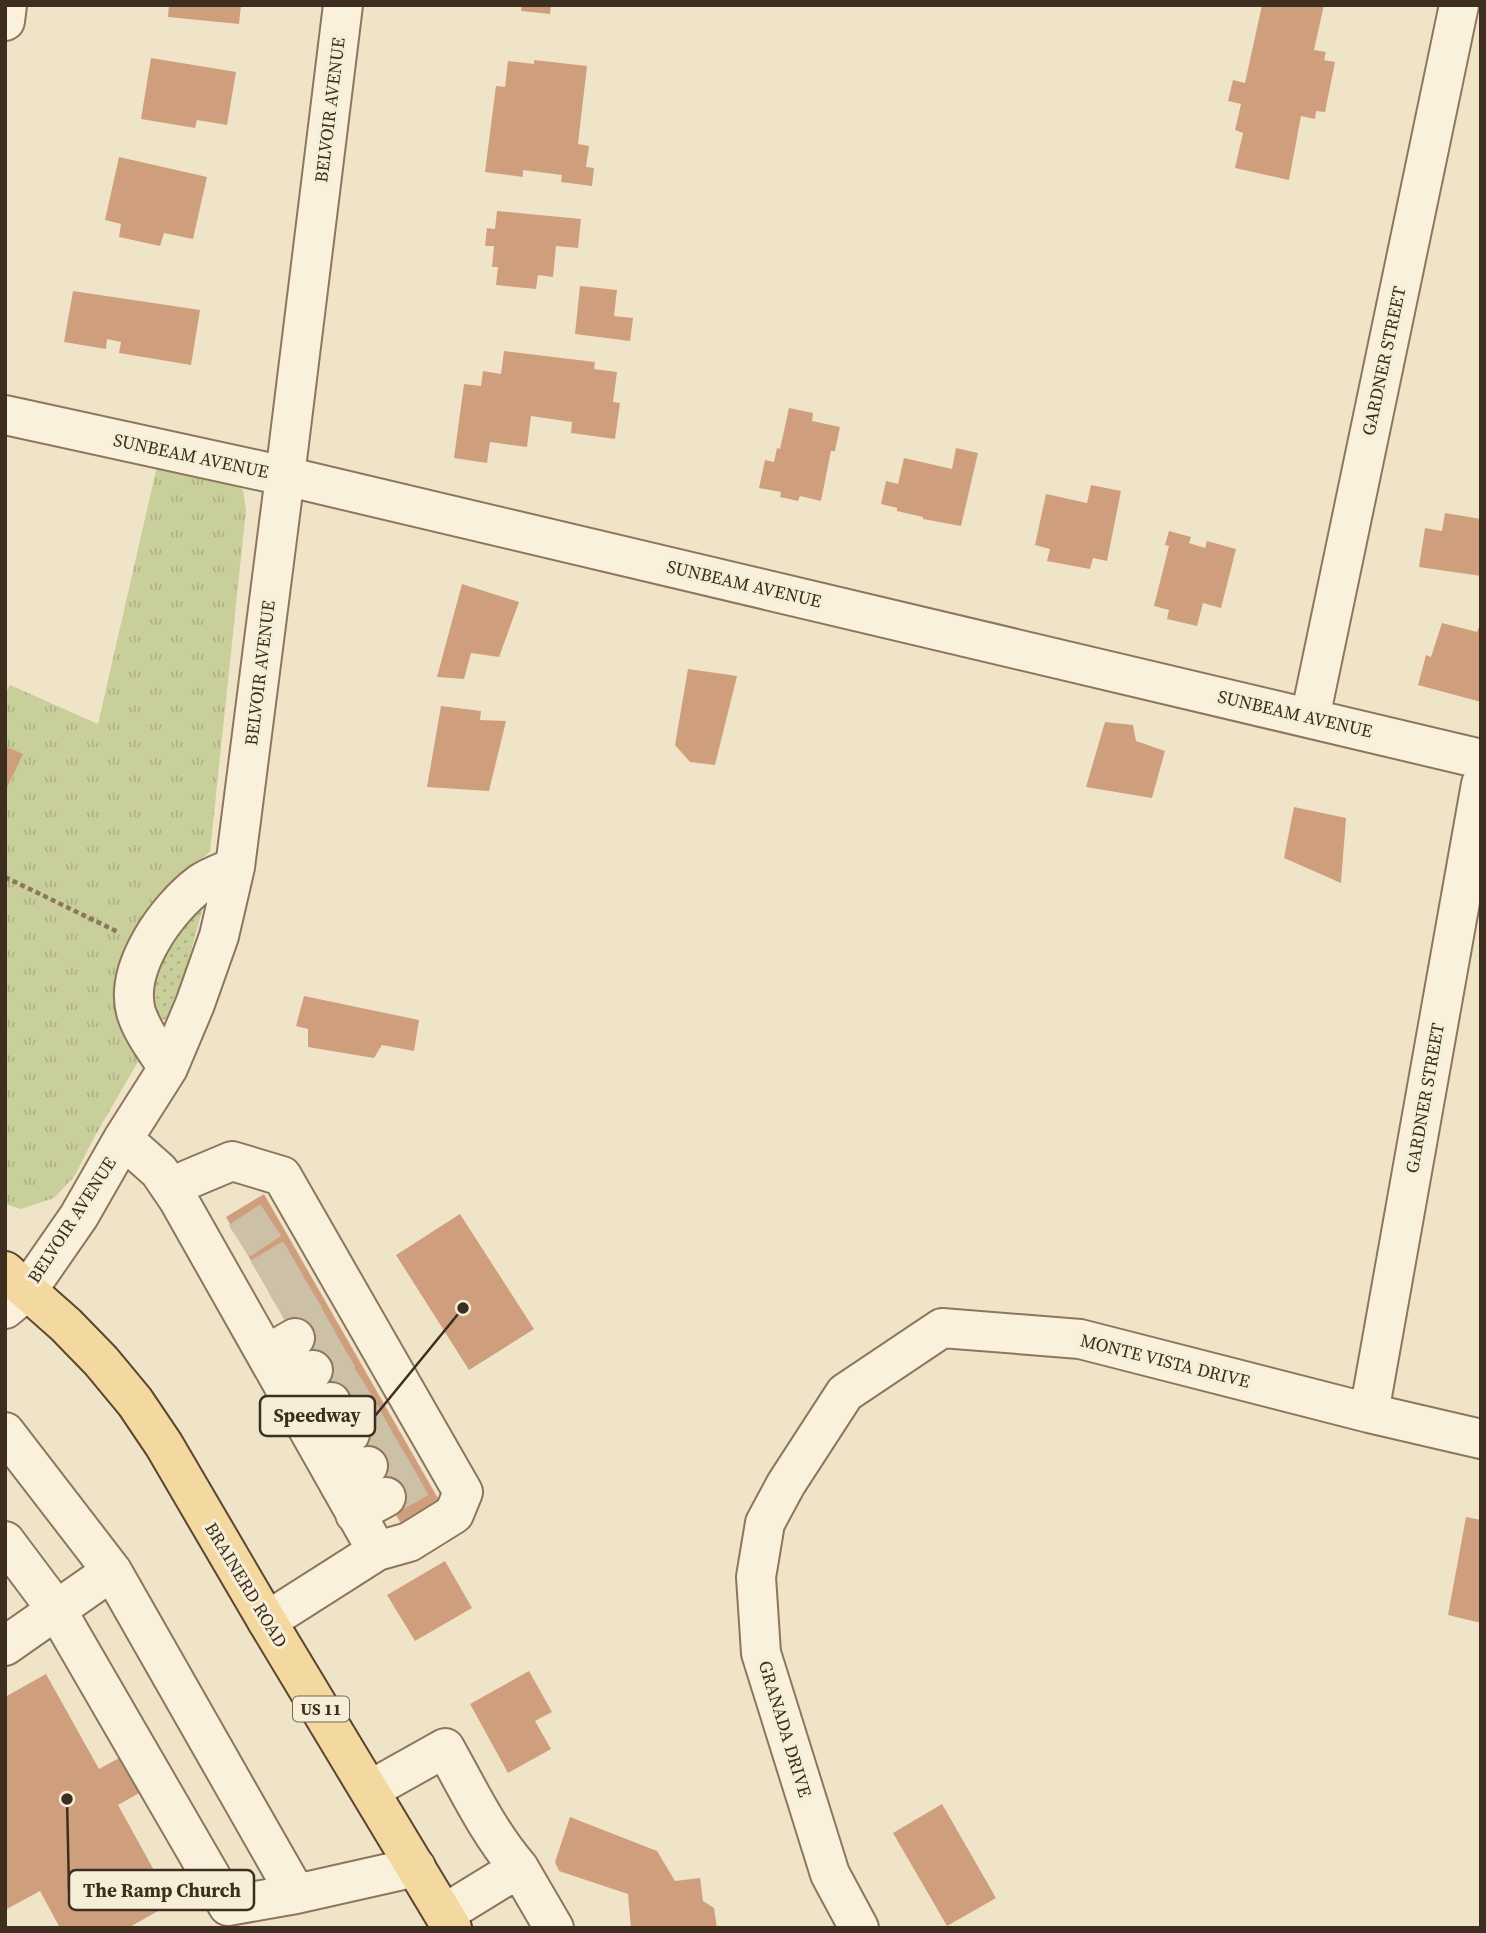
<svg xmlns="http://www.w3.org/2000/svg" width="1486" height="1933" viewBox="0 0 1486 1933" font-family="'Source Serif 4',serif">
<defs>
<pattern id="grass-tufts" width="24" height="20" patternUnits="userSpaceOnUse" patternTransform="scale(1.75)"><rect width="24" height="20" fill="#c9cf9b"/><path d="M3 7l-1-3M5 7V3M7 7l1-3M15 17l-1-3M17 17v-4M19 17l1-3" fill="none" stroke="#aeb285"/></pattern>
<pattern id="garden-dots" width="8" height="8" patternUnits="userSpaceOnUse" patternTransform="scale(1.75)"><rect width="8" height="8" fill="#c9cf9b"/><path d="M2 2h.1M6 6h.1" fill="none" stroke="#aeb285" stroke-width="1.8" stroke-linecap="round"/></pattern>
</defs>
<rect width="100%" height="100%" fill="#f0e4c8"/>
<path fill="url(#grass-tufts)" d="M157,466l60,7 26,17 3,20 -36,342 -32,26 -61,121 22,61 -43,74 -22,43 -20,21 -33,11 -16,-5v-412l17,-38 -17,-8v-52l5,-9 88,39z"/>
<path fill="url(#garden-dots)" d="M206,896l-28,102 -12,21 -12,3 -6,-37 13,-33z"/>
<path fill="#cf9f7d" d="M169,5h72l-2,19 -71,-7z
M522,5h29l-1,9 -29,-3z
M1262,5h62l-10,45 12,2 -2,8 11,2 -10,50 -9,-1 -1,8 -14,-3 -12,64 -54,-12 8,-35 -8,-3 6,-26 -13,-3 5,-21 12,3z
M151,58l85,14 -9,53 -30,-5 -2,8 -54,-9z
M534,60l53,6 -9,78 11,2 -3,21 8,1 -2,18 -31,-4 1,-7 -39,-5v7l-38,-5 11,-86 9,1 3,-26 26,3z
M119,157l88,20 -14,62 -29,-6 -4,13 -41,-9 2,-13 -16,-4z
M497,211l84,8 -3,29 -22,-2 -3,31 -15,-2 -2,14 -40,-4 2,-18h-6l2,-21h-9l2,-18 8,1z
M580,286l37,4 -3,26 19,2 -3,23 -55,-7z
M73,291l127,19 -9,55 -72,-12 2,-11 -14,-3 -1,10 -42,-7z
M504,351l91,11 -1,7 23,3 -4,30 7,1 -5,36 -44,-6 1,-11 -41,-6 -4,31 -37,-5 -3,21 -33,-5 10,-74 17,2 2,-15 18,3z
M789,408l24,5 -1,8 28,6 -5,24h-4l-10,50 -21,-5 -2,5 -18,-4 1,-5 -22,-4 6,-28 9,2 3,-14 3,1z
M956,448l22,5 -17,73 -38,-7v-2l-26,-6v-3l-16,-4 5,-23 12,3 6,-26 48,11z
M1091,485l30,6 -14,70 -14,-3 -3,11 -43,-8 3,-12 -15,-4 11,-51 41,9z
M1445,513l36,6v57l-62,-9 6,-39 17,3z
M1169,531l22,6 -2,6 16,5 2,-7 29,8 -15,59 -18,-5 -6,23 -30,-7 2,-9 -15,-4 15,-60 -4,-1z
M462,584l57,18 -20,55 -28,-4 -7,26 -27,-2z
M1481,622v80l-63,-17 8,-30 5,2 11,-34 35,9z
M688,669l49,7 -22,89 -25,-3 -15,-17z
M441,706l40,5 -1,9 26,1 -17,70 -62,-4z
M1105,722l28,3 3,16 29,10 -13,47 -66,-11z
M5,746l18,8 -18,38z
M1294,807l52,11 -5,65 -57,-25z
M304,996l115,24 -5,31 -32,-6 -8,13 -66,-11v-18l-12,-3z
M264,1194l183,320 -39,22 -182,-319z
M460,1214l74,115 -65,41 -73,-115z
M1466,1517l15,3v103l-33,-8z
M445,1561l27,47 -57,33 -28,-46z
M529,1671l23,41 -17,9 16,28 -43,24 -38,-69z
M46,1674l53,95 22,-12 20,35 -23,13 54,98 -44,25h-68l-20,-37 -35,19v-213z
M942,1804l54,94 -49,28 -54,-93z
M570,1817l87,34 18,30 25,-3 3,23 11,7 3,20h-86l-3,-34 -69,-23 -4,-9z"/>
<g fill="none" stroke-linecap="round" stroke-linejoin="round">
<path stroke="#ccc0a6" stroke-width="38" stroke-dasharray="38 19" stroke-linecap="butt" d="M239,1241l38,-25
M260,1277l39,-23
M279,1310l38,-23
M295,1338l39,-22
M313,1370l39,-23
M331,1402l38,-24
M350,1434l39,-22
M368,1466l38,-23
M386,1497l39,-22"/>
<defs>
<path id="minor" d="M5,21l2,-16
M5,415l280,61 1196,283
M1310,718l149,-713
M168,1068c-11,-17 -26,-36 -32,-56 -12,-44 31,-104 65,-129 10,-7 23,-11 34,-16
M123,1139l36,32 19,28 199,352 -110,70
M170,1187l62,-26 50,15 181,316 -9,22 -45,28 -32,9
M5,1309l22,-18 52,-75 44,-77 45,-71 27,-64 24,-68 16,-69 50,-391 58,-471
M266,1355l29,-17
M283,1385l30,-15
M1369,1413l112,-629
M302,1419l29,-17
M5,1432l107,139 184,323 120,-27
M321,1452l29,-18
M340,1486l28,-20
M355,1514l31,-17
M5,1541l51,68 172,297 68,-12
M5,1646l107,-75
M370,1790l75,-42c23,41 43,84 74,120
M444,1914l75,-46 35,60
M859,1928l-29,-54 -69,-221 -5,-76 9,-54 21,-39 59,-91 97,-65 138,11 289,74 112,26"/>
<path id="major" d="M5,1271l61,54 35,36 34,41 29,43 103,176 185,307"/>
</defs>
<use href="#minor" stroke="#8d765c" stroke-width="42"/>
<use href="#major" stroke="#5b4430" stroke-width="42"/>
<path stroke="#8d765c" stroke-width="4.5" stroke-dasharray="5 3.5" stroke-linecap="butt" d="M5,877l113,55"/>
<use href="#minor" stroke="#faf1dc" stroke-width="38"/>
<use href="#major" stroke="#f3d9a0" stroke-width="38"/>
</g>
<g text-anchor="middle" stroke-width="6" stroke-linejoin="round" paint-order="stroke">
<rect fill="#f7eed8" stroke="#756857" stroke-width="2" x="293" y="1696.5" width="56" height="25" rx="5"/>
<g font-size="16" font-weight="bold" fill="#3d2e20">
<text x="321" y="1715">US 11</text>
</g>
<g font-size="18" fill="#3d2e20" stroke="#f7eed8">
<text transform="translate(330 110) rotate(-83)" y="6">BELVOIR AVENUE</text>
<text transform="translate(1384 361) rotate(-78)" y="6">GARDNER STREET</text>
<text transform="translate(191 456) rotate(12)" y="6">SUNBEAM AVENUE</text>
<text transform="translate(744 584) rotate(13)" y="6">SUNBEAM AVENUE</text>
<text transform="translate(260 673) rotate(-83)" y="6">BELVOIR AVENUE</text>
<text transform="translate(1295 714) rotate(13)" y="6">SUNBEAM AVENUE</text>
<text transform="translate(1425 1098) rotate(-80)" y="6">GARDNER STREET</text>
<text transform="translate(72 1220) rotate(-57)" y="6">BELVOIR AVENUE</text>
<text transform="translate(1165 1361) rotate(14)" y="6">MONTE VISTA DRIVE</text>
<text transform="translate(246 1585) rotate(59)" y="6">BRAINERD ROAD</text>
<text transform="translate(785 1729) rotate(73)" y="6">GRANADA DRIVE</text>
</g>
</g>
<path fill="none" stroke="#3d2e20" stroke-width="2.5" d="M463 1308L375 1416M67 1799L69 1890"/>
<g fill="#3d2e20" stroke="#f7eed8" stroke-width="2.5">
<circle cx="463" cy="1308" r="7"/>
<circle cx="67" cy="1799" r="7"/>
</g>
<g fill="#f7eed8" stroke="#3d2e20" stroke-width="2.5">
<rect x="260" y="1396" width="115" height="40" rx="7"/>
<rect x="69" y="1870" width="185" height="40" rx="7"/>
</g>
<g font-size="19" text-anchor="middle" font-weight="bold" fill="#3d2e20">
<text x="317" y="1422">Speedway</text>
<text x="162" y="1897">The Ramp Church</text>
</g>
<rect width="1486" height="1933" fill="none" stroke="#3d2e20" stroke-width="14"/>
</svg>
